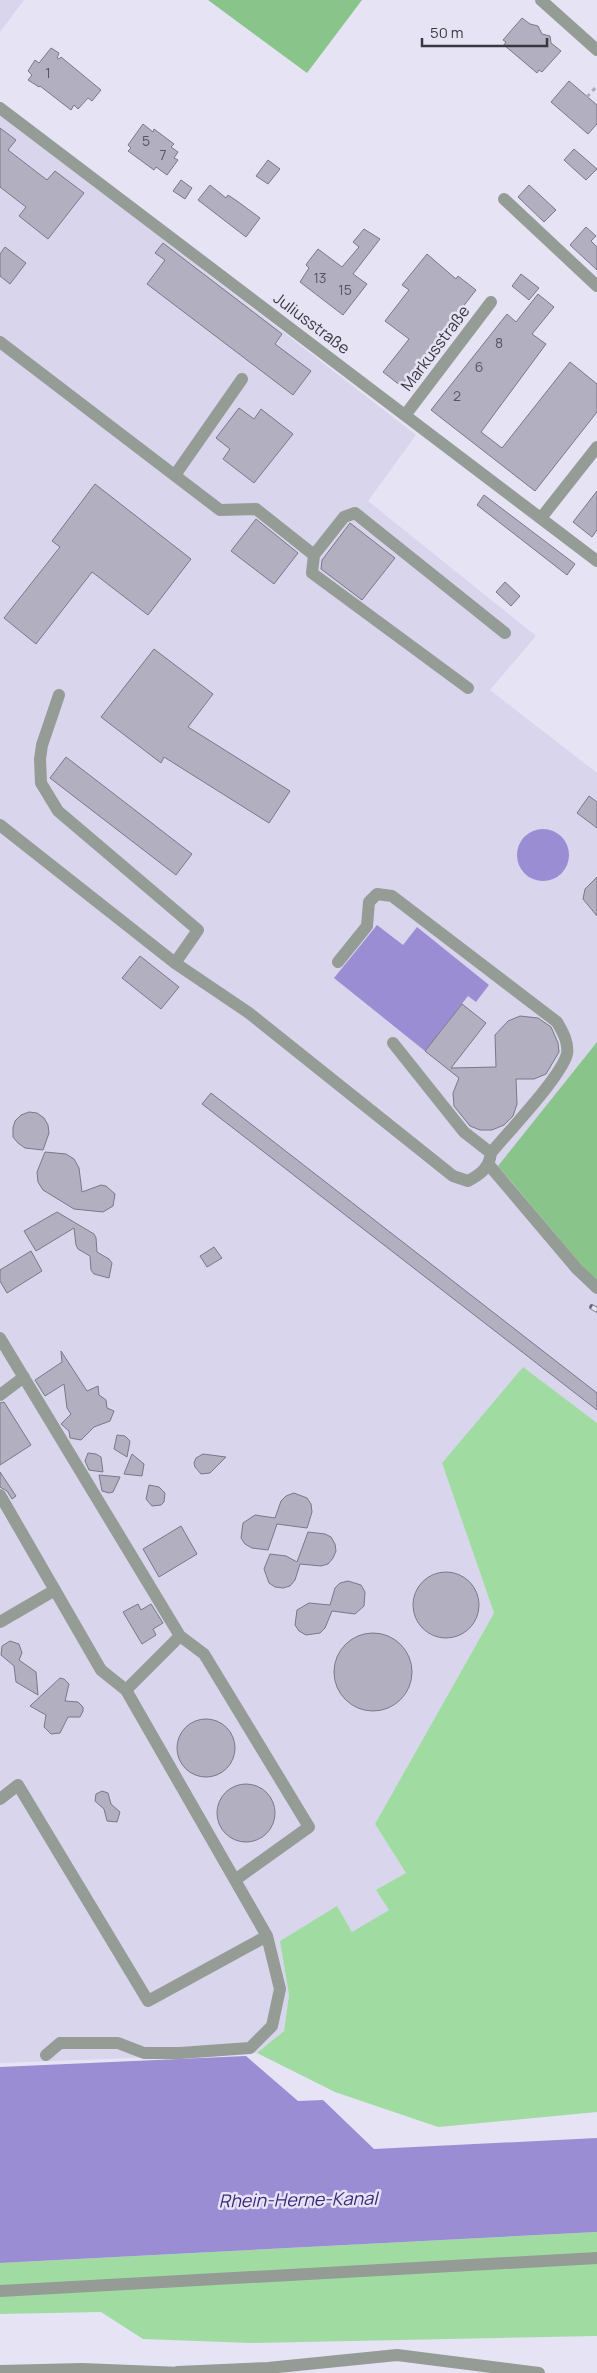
<svg xmlns="http://www.w3.org/2000/svg" width="597" height="2373" viewBox="0 0 597 2373" font-family="Manrope,sans-serif">
<rect width="100%" height="100%" fill="#e6e3f5"/>
<path fill="#d8d5ec" d="M0,0h24l-24,32z
M0,113l416,322 -48,66 168,135 -46,54 107,83v269l-98,124 98,115v142l-74,-55 -81,95 52,150 -119,211 31,49 -17,37 -37,22 -15,-25 -57,34 9,54 -5,36 -27,22 -257,10z"/>
<path fill="#a0dca2" d="M523,1367l74,56v689l-159,15 -103,-35 -78,-39 27,-22 5,-36 -9,-54 57,-35 15,26 37,-22 -13,-20 30,-17 -31,-49 119,-211 -52,-150z
M597,2232v104l-347,7 -107,-4 -42,-27 -101,2v-51z"/>
<path fill="#89c58a" d="M208,0h154l-55,73z
M597,1042v239l-8,-7 -91,-108z"/>
<path fill="#9a8dd3" d="M517 855a26 26 0 1 1 52 0a26 26 0 1 1-52 0Z
M377,925l26,20 14,-18 72,58 -13,17 -8,-6 -43,55 -91,-73z
M246,2056l52,45 25,-1 51,49 223,-11v94l-597,31v-196z"/>
<path fill="#b1afc0" stroke="#7a7888" d="M522,18l8,6 8,2 4,8 8,2 1,7 10,8 -19,21 -3,-2 -2,3 -33,-28 2,-3 -3,-2z
M51,48l8,5 -2,5 2,1 2,-2 40,33 -9,11 -4,-3 -10,11 -4,-4 -3,5 -31,-24 -1,1 -11,-7 4,-5 -4,-4 7,-11 4,3z
M569,81l28,24v19l-9,10 -37,-32z
M143,124l10,8 1,-3 20,15 -3,3 7,5 -4,6 4,2 -11,15 -11,-8 -2,3 -26,-19 3,-3 -3,-3z
M0,128l16,12 -8,10 39,30 8,-9 29,22 -36,46 -29,-23 7,-9 -26,-20z
M574,149l23,20 -11,11 -22,-20z
M268,160l12,9 -12,15 -12,-8z
M181,180l11,8 -7,11 -12,-8z
M210,185l16,13 2,-3 9,6 23,17 -14,19 -48,-37z
M529,185l27,25 -12,12 -26,-25z
M586,227l10,9 -5,5 6,6v23l-27,-25z
M364,229l16,10 -27,35 14,10 -24,31 -43,-33 9,-14 -3,-3 2,-3 10,-13 24,18 17,-20 -6,-5z
M163,243l119,91 -7,10 36,27 -18,24 -146,-111 18,-24 -10,-7z
M5,247l21,16 -16,21 -10,-8v-22z
M427,254l29,25 2,-3 18,14 -75,96 -18,-14 26,-33 -24,-18 24,-31 -7,-5z
M521,274l18,14 -10,12 -17,-14z
M538,294l16,13 -22,27 14,10 -65,88 21,16 68,-86 27,22v28l-62,79 -104,-81 76,-96 9,8z
M239,408l15,11 7,-10 32,25 -39,49 -31,-24 7,-10 -14,-11z
M95,484l96,75 -43,56 -56,-43 -56,72 -32,-26 56,-71 -8,-6z
M597,491v39l-5,7 -19,-15z
M484,495l91,69 -8,11 -90,-70z
M256,519l42,34 -24,31 -43,-33z
M350,523l45,35 -33,42 -41,-31 1,-9z
M505,582l15,14 -9,10 -15,-14z
M154,649l59,45 -25,33 102,64 -21,32 -105,-66 -3,6 -60,-46z
M66,757l126,97 -16,21 -126,-97z
M589,796l8,6v26l-20,-15z
M597,877v39l-14,-17 2,-10z
M140,956l39,31 -18,22 -39,-31z
M462,1004l24,19 -35,45 45,-1 -1,-32 13,-14 12,-5 18,2 13,9 7,16 1,9 -13,22 -12,5h-18l1,25 -4,12 -9,9 -12,5h-12l-10,-4 -16,-20 -1,-13 6,-15 -34,-27z
M211,1093l386,300v17l-395,-306z
M29,1112l8,1 7,5 4,7 1,8 -6,17 -18,-2 -7,-5 -5,-6v-9l2,-7 6,-6z
M45,1152l21,2 8,5 5,9 3,24 19,-7 5,1 9,8 -2,12 -10,6 -29,-3 -31,-19 -5,-8 -1,-10z
M57,1212l37,22 2,4 1,14 12,7 3,4 -3,15 -15,-4 -3,-4 -1,-14 -12,-7 -2,-4 -2,-17 -38,23 -12,-20z
M214,1247l8,11 -15,9 -7,-11z
M31,1251l11,20 -35,22 -7,-12v-11z
M61,1351l26,40 11,-5 1,9 7,5 1,8 7,3 -4,10 -16,6 -13,13 -11,-2 -1,-7 -8,-7 10,-10 -4,-6 -3,-24 -19,12 -10,-16 27,-18z
M4,1402l27,43 -31,20v-62z
M117,1435l8,1 5,5 -3,16 -13,-8z
M88,1453l8,1 5,3 2,15 -14,-2 -4,-9z
M132,1454l12,10 -2,12 -18,-2z
M203,1454l23,3 -16,16 -9,1 -6,-7 -1,-4 2,-5z
M0,1472l16,24 -4,3 -5,-8 -7,-4z
M99,1475l21,2 -7,15 -4,1 -7,-2z
M149,1485l10,2 6,6 -1,9 -3,3 -9,1 -6,-7z
M294,1493l13,5 4,6 1,8 -5,16 -30,-4 -9,26 -16,-2 -7,-4 -4,-6 2,-15 12,-8 20,3 6,-17 5,-5z
M181,1526l16,28 -38,23 -16,-28z
M308,1532l17,2 6,3 4,7 1,7 -3,7 -5,6 -7,2 -21,-2 -5,16 -5,6 -7,2 -8,-1 -6,-4 -5,-14 6,-15 16,2 11,6z
M413 1605a33 33 0 1 1 66 0a33 33 0 1 1-66 0Z
M348,1581l13,4 4,7 -1,14 -9,8 -23,-3 -7,17 -5,5 -14,2 -7,-4 -4,-6 2,-15 12,-7 21,2 5,-17 5,-5z
M138,1604l3,6 10,-6 12,19 -10,6 3,6 -14,9 -19,-32z
M334 1672a39 39 0 1 1 78 0a39 39 0 1 1-78 0Z
M10,1641l9,3 3,9 -3,7 17,12 2,23 -22,-13 -2,-16 -13,-11 1,-9z
M60,1678l4,1 5,5 -4,17 13,1 5,5v4l-3,6h-12l-8,16 -9,1 -7,-7 2,-12 -16,-9z
M177 1748a29 29 0 1 1 58 0a29 29 0 1 1-58 0Z
M217 1813a29 29 0 1 1 58 0a29 29 0 1 1-58 0Z
M102,1791l6,2 3,11 9,8 -3,10 -10,-1 -3,-12 -9,-8 1,-7z"/>
<g fill="none" stroke-linecap="round" stroke-linejoin="round">
<path stroke="#adaab9" stroke-width="3" stroke-dasharray="4 4" stroke-linecap="butt" d="M587,97l10,-11"/>
<path stroke="#959b95" stroke-width="12" d="M541,0l56,50
M0,108l597,453
M504,199l93,87
M0,342l220,168 36,-1 58,46
M406,414l85,-112
M175,475l67,-96
M541,518l56,-71
M468,688l-156,-115 2,-18 30,-38 11,-4 150,120
M59,695l-17,50 -2,14 1,24 17,28 140,119 -23,33
M0,825l175,138 74,50 204,163 15,5c13,-7 21,-13 23,-28 17,-21 70,-76 76,-99 2,-12 -5,-23 -10,-32l-165,-126 -15,-2 -8,8 -2,24 -29,36
M393,1043l71,89 27,21
M489,1165l88,104 20,19
M0,1338l180,298 24,18 105,173 -74,53
M0,1395l24,-18
M0,1495l101,175 25,20
M0,1622l55,-32
M0,1799l18,-14 130,216 119,-65
M46,2055l14,-12h58l26,10h36l70,-5 22,-22 8,-37 -13,-53 -141,-246 54,-54
M0,2291l597,-33
M0,2371l82,-2 99,4
M178,2372l90,-4 129,-13 142,18"/>
<defs>
<path id="rail" d="M592,1307l5,3"/>
</defs>
<use href="#rail" stroke="#686771" stroke-width="5.5"/>
<use href="#rail" stroke="#e6e3f5" stroke-width="4" stroke-dasharray="11" stroke-linecap="butt"/>
</g>
<g text-anchor="middle" stroke-width="5" stroke-linejoin="round" paint-order="stroke">
<g font-size="14" fill="#57565f">
<text x="48" y="78">1</text>
<text x="146" y="146">5</text>
<text x="163" y="160">7</text>
<text x="320" y="283">13</text>
<text x="345" y="295">15</text>
<text x="499" y="348">8</text>
<text x="479" y="372">6</text>
<text x="457" y="401">2</text>
</g>
<g font-size="16" fill="#39383f" stroke="#e6e3f5">
<text transform="translate(312 323) rotate(37)" y="6">Juliusstraße</text>
<text transform="translate(435 348) rotate(-53)" y="6">Markusstraße</text>
</g>
<g font-size="18" font-style="italic" fill="#3d2576" stroke="#e6e3f5">
<text transform="translate(298 2200) rotate(-1)" y="6">Rhein-Herne-Kanal</text>
</g>
</g>
<path d="M422 38v8h125v-8" fill="none" stroke="#39383f" stroke-width="2.5"/>
<text x="430" y="38" font-size="15" fill="#39383f" stroke="#e6e3f5" stroke-width="4" paint-order="stroke">50 m</text>
</svg>
